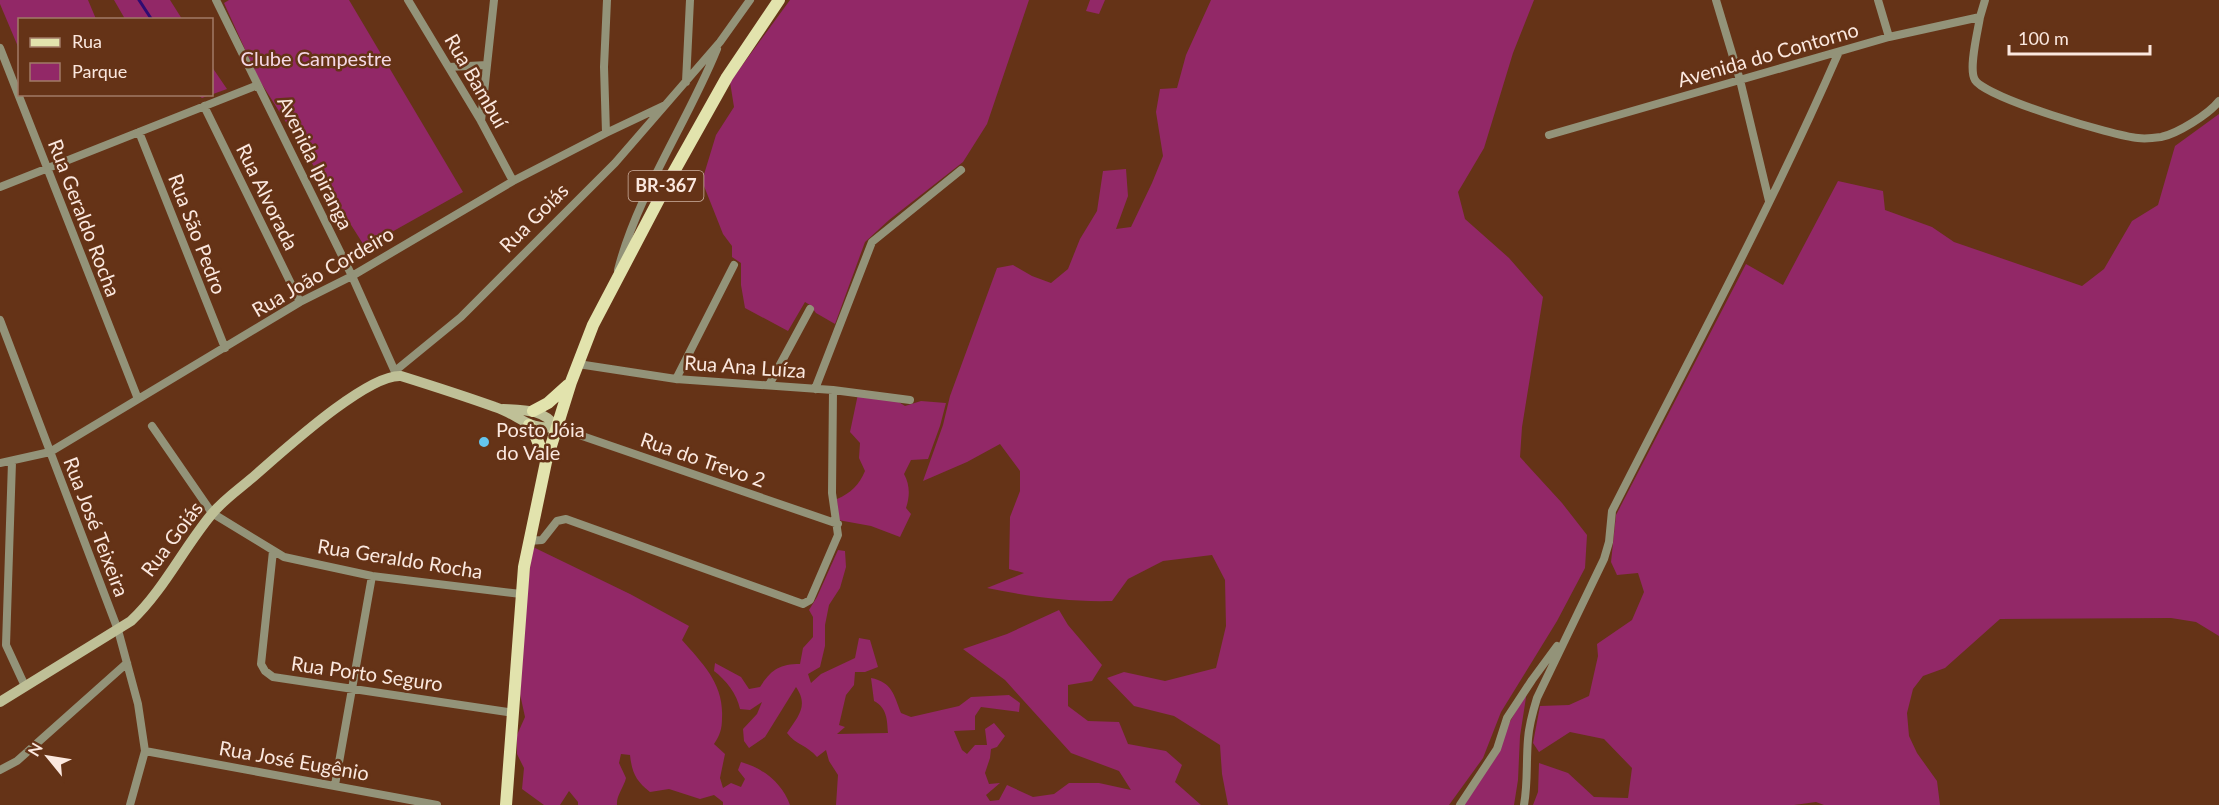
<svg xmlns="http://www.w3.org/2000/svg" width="2219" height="805" viewBox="0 0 2219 805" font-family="Lato,sans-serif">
<rect width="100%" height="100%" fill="#653317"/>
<path fill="#922867" d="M0,0h88l8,19 -76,1 -1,29 -19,-45z
M114,0h56l12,19h-57z
M229,0h120l114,192 -98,55 -107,-169 -34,-75z
M790,0h239l-42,124 -24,38 -74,58 -24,22 -30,82 -19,-11 -6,-8 -5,-3 -17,29 -43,-23 -4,-23v-22l-9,-6v-11l-9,-12 -21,-53 14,-46 18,-28 -4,-25z
M1090,0h15l-6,14 -13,-3z
M1211,0h323l-21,53 -29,95 -26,44 7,27 44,39 34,39 -21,130 -2,30 42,46 25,32 -2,33 -28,53 -56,91 -18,46 -34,47h-221l-6,-31 -2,-29 -46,-29 -40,-10 -27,-28 17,-6 41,9 51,-13 10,-42 -1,-46 -13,-25 -49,6 -35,18 -16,22c-43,1 -82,-4 -125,-13l37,-15 -15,-4 1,-52 10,-26v-20l-20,-27 -33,18 -44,19 20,-56 7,-29 47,-128 16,-3 19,11 19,7 17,-14 12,-30 17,-28 6,-40 23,-2 2,27 -12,33 15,-2 21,-44 11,-27 -7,-44 4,-23 17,-1 9,-33z
M212,67l15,22 -25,9 -4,-3 14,-1z
M2219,114v522l-23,-14 -25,-4 -171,1 -55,49 -22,8 -10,13 -6,24 2,23 8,17 20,28 3,24h-116l-8,-3 -22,3h-261l5,-13 1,-29 29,10 26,24 34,1 4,-30 -28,-29 -34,-7 -31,20 -6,-9 7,-37 29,-1 20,-9 9,-40 -1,-12 35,-24 12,-28 -6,-19 -21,2 -6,-13 5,-47 130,-251 37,21 55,-104 45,10 2,19 47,17 22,15 128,44 22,-17 28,-48 26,-16 17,-59z
M858,394l36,5 11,7 16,-5 25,2 -6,23 -12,33 -17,1 -7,14c6,11 6,22 2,34l5,6 -11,23 -29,-11 -33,-6 -1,-21c14,-6 22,-14 28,-28l-6,-13 1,-15 -10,-11z
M533,547l97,47 59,32 -7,14c21,24 42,44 40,78 0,11 -2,17 -8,26l11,10 -5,24 3,10 8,-5 10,4 4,-8 -7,-9 3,-8c22,6 41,21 49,43h-67v-3l-9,-7 -14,4 -31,-10 -19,3c-14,-11 -18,-19 -20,-37l-9,-1 -2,9 7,15c-2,9 -10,18 -9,27h-39v-3l-9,-11 -9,14h-16l-22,-16 2,-21 -7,-14v-19l8,-18 -5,-23 7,-105z
M838,550l7,1 1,16 -6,21 -11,17 -4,20v21l-5,21 -12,7 3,9 10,-9 34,-16 4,-20 11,2 8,27 -13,5h-10l-1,13 -8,10 -7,30 6,2 -8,7 51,-1c-1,-14 -1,-25 -14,-32l-3,-23c21,4 23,17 30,35l10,4 48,-11 12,-9 38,-2 11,8 -1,9 -38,-5 -6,9v14l-21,1 8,19 5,4 8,-9h12l-2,-16 9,-6 11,13 -8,11 -6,2 -1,9 -5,15 4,11 11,-1 -14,12 4,6 9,-1 8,-15 26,12 21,-3 15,-11h30l32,7 -12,-19 -48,-18 -66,-73 -42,-31 44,-15 52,-24 9,15 34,40 -10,16 -24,4v21l20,15 31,1 9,22 38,7 16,14 -7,17 26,23h-365l2,-30 -9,-14 -3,-11 -9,7c-10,-12 -21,-12 -30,-24 11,-17 22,-27 9,-46l-31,50 -16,11 -5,-7 -1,-12 14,-15 5,-12 -12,8 -10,-1c-3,-15 -14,-29 -26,-38l1,-8 26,14 8,12 11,-2c11,-17 19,-23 40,-23l3,-16 10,-11v-20l-4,-7 8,-13z
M1527,691l-7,45 -2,44 -4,25h-50z"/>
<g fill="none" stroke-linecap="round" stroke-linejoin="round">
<path stroke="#2f0b72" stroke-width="3" d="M139,0l13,20"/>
<path stroke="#939379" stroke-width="8" d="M216,0l136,276 44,98
M408,0l73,121 32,60
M1716,0l24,80 29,121
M1878,0l11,37
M1980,17c-2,14 -12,52 -5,63 11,18 139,56 163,58 7,1 16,0 23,-1 16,-3 48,-23 58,-36
M0,48l138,351
M449,67l38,-2
M686,82l4,-82
M204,106l96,196
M481,121l13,-121
M139,132l86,216
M606,133l-2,-66 3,-67
M1549,135l340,-98 91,-20 5,-17
M0,187l258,-102
M618,270c19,-75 70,-149 99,-221
M0,320l118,310 20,74 7,47 -15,54
M578,364l98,15 157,11 77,10
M395,371l66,-54 154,-154 105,-121 30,-42
M676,379l58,-114
M769,385l41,-76
M815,389l57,-147 89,-72
M152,426l60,87 72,44 88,19 149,18
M556,427l282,97
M12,462l-6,183 19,41
M0,463l50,-11 250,-150 52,-26 161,-95 93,-48 57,-27
M528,541l14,-1 15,-19 9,-2 237,85 7,-4 28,-65 -6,-42 1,-103
M273,551l-12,113 4,7 8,6 241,36
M145,751l292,54
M0,770l17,-9 110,-98
M335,785l37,-209
M1460,805l37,-56 10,-31 25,-38 25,-34
M1524,805c4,-22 2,-43 4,-66 1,-14 5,-28 9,-41l67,-139 5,-17 3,-31c77,-152 158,-301 226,-457"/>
<path stroke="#bfc097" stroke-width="10" d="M503,409c20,1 41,0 53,18
M0,702l131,-81c32,-30 52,-72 80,-106 11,-14 27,-25 41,-37 28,-24 114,-104 149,-102 32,10 63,20 94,31 25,8 33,24 61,20"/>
<path stroke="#e2e3ad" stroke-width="12" d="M533,411l15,-8 20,-18
M529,425l7,12 10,25
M506,805l18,-238 22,-105 25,-80 22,-57 74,-141 60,-107 52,-77"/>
</g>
<circle fill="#64c5ee" stroke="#653317" stroke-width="2" cx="484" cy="442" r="6"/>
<g text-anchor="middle" stroke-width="5" stroke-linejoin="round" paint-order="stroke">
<rect fill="#653317" stroke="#ceb2a3" stroke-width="1.5" x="628.5" y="171" width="75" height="30" rx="4.5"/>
<g font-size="18" font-weight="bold" fill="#fbe8df">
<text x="666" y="192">BR-367</text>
</g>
<g font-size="20" fill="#fbe8df" stroke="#653317">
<text transform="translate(1768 55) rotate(-16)" y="7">Avenida do Contorno</text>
<text transform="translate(476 81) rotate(60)" y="7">Rua Bambuí</text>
<text transform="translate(315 163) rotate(64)" y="7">Avenida Ipiranga</text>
<text transform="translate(267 197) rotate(64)" y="7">Rua Alvorada</text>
<text transform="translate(84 218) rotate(69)" y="7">Rua Geraldo Rocha</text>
<text transform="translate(534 218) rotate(-45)" y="7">Rua Goiás</text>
<text transform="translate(197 234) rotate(69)" y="7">Rua São Pedro</text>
<text transform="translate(323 272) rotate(-30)" y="7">Rua João Cordeiro</text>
<text transform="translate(745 367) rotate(4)" y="7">Rua Ana Luíza</text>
<text transform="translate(703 460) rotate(19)" y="7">Rua do Trevo 2</text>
<text transform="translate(96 527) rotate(69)" y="7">Rua José Teixeira</text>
<text transform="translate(172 539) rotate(-53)" y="7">Rua Goiás</text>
<text transform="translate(400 559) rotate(9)" y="7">Rua Geraldo Rocha</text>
<text transform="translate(367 674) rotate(8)" y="7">Rua Porto Seguro</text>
<text transform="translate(294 761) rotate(10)" y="7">Rua José Eugênio</text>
</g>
<g font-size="20" fill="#f5d8e5" stroke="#653317">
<text x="316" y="66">Clube Campestre</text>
</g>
<g font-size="20" fill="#fbe8df" stroke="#653317" text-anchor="start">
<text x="496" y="437">Posto Jóia<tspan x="496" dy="23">do Vale</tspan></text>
</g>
</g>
<rect x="18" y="18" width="195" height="78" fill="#653317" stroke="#a17b67" stroke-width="1.5"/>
<rect x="30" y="38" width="30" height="9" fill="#e2e3ad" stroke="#a17b67" stroke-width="1.5"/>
<text x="72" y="48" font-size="18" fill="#fbe8df">Rua</text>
<rect x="30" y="63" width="30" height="18" fill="#922867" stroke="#a17b67" stroke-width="1.5"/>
<text x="72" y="78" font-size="18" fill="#fbe8df">Parque</text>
<g transform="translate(48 757) rotate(300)" stroke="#653317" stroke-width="4.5" paint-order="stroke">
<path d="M0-4.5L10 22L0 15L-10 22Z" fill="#fbe8df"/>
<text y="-9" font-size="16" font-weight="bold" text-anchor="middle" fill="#fbe8df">N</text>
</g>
<path d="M2009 45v9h141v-9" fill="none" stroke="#fbe8df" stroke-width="3"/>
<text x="2018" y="45" font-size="18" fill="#fbe8df" stroke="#653317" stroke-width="4.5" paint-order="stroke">100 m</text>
</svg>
